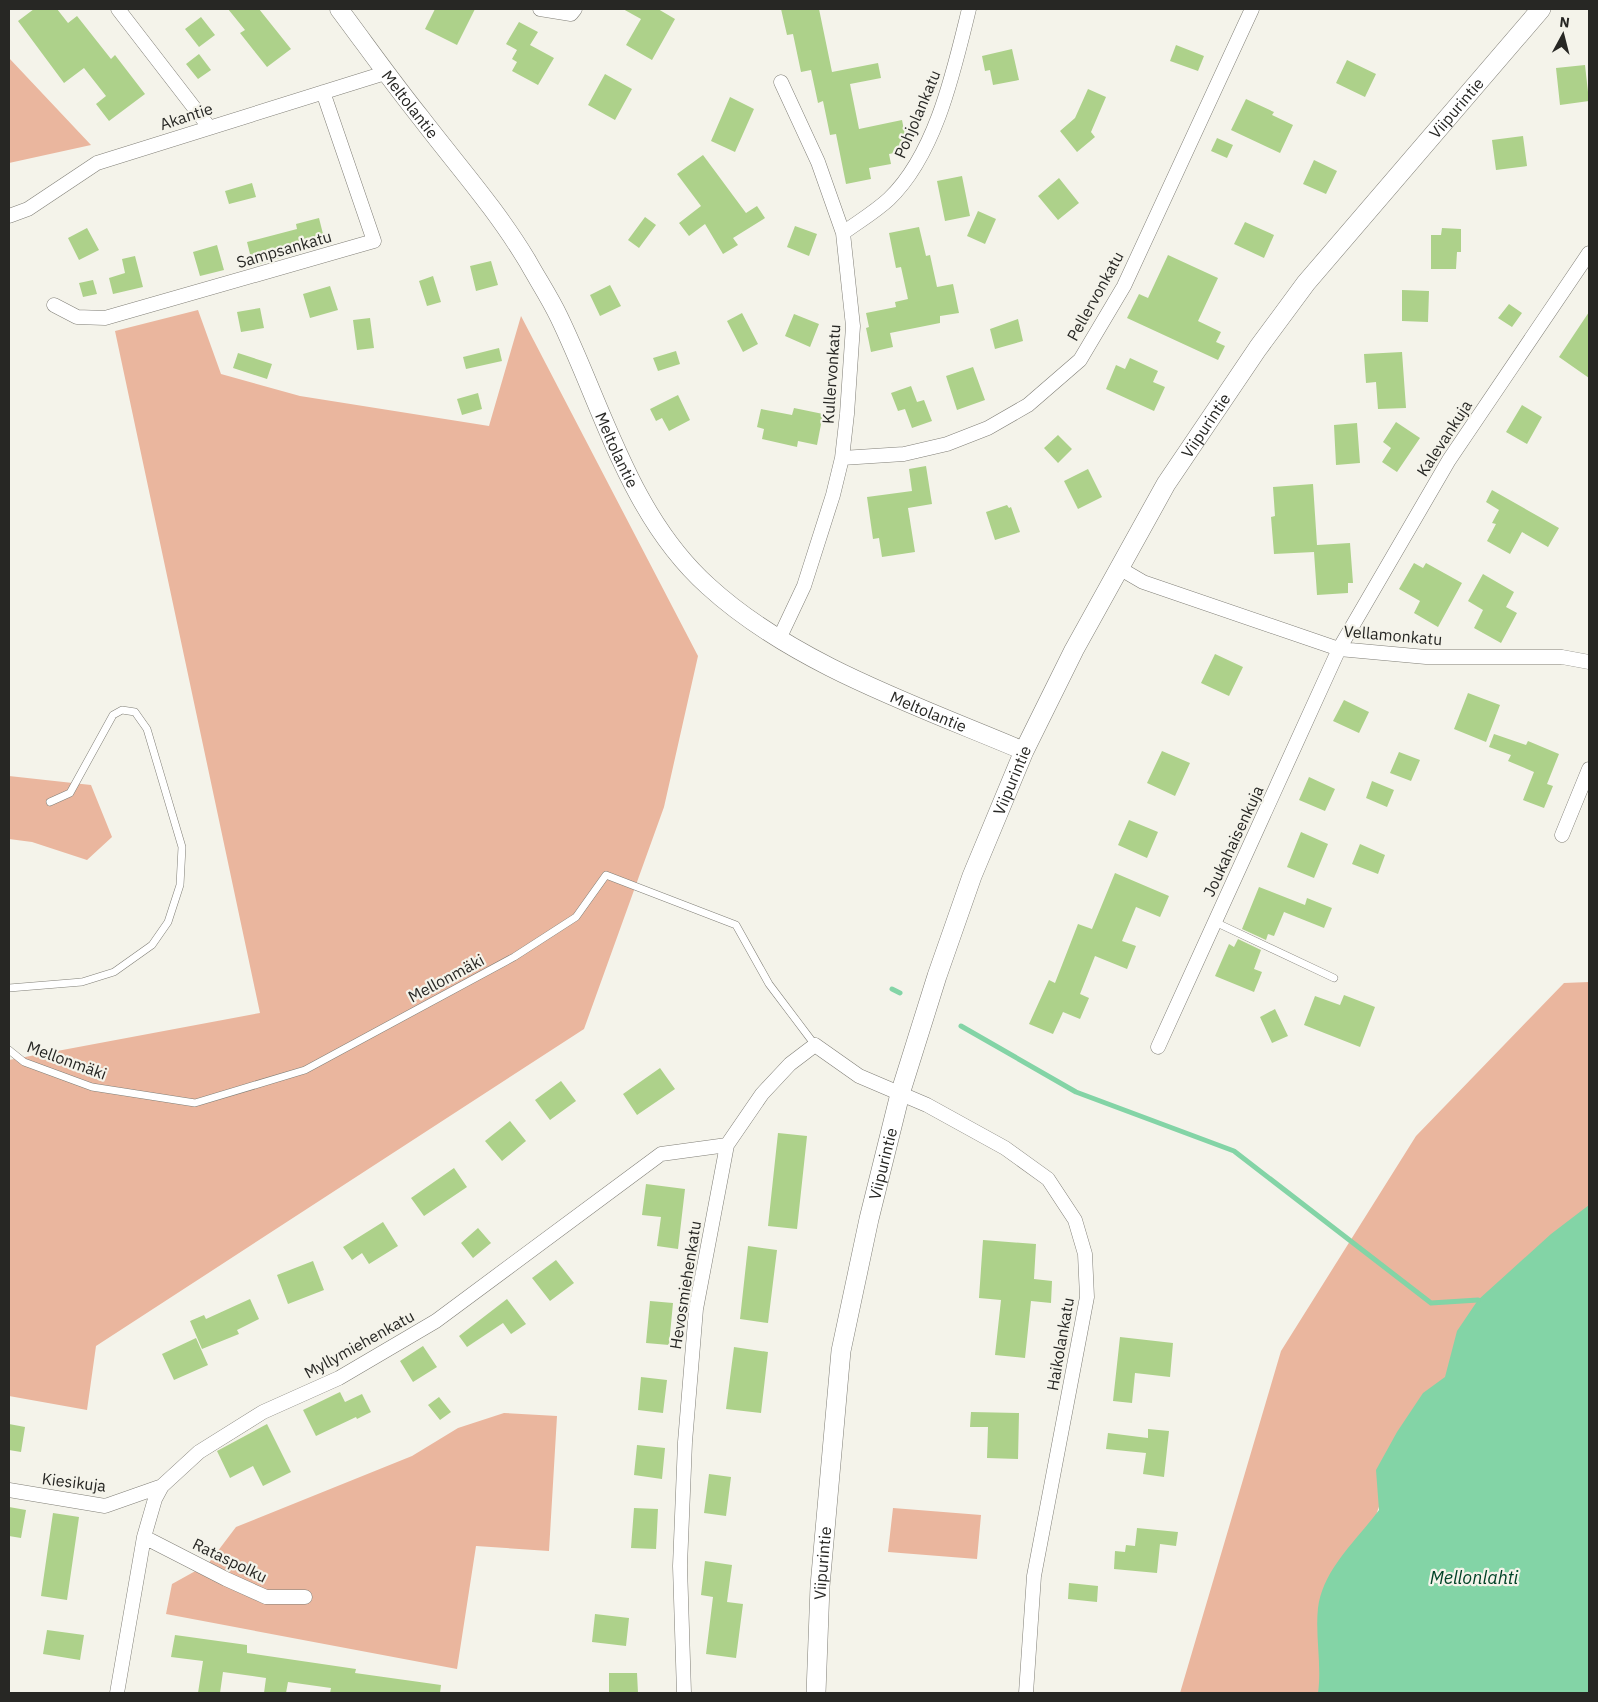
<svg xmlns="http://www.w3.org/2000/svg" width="1598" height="1702" viewBox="0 0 1598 1702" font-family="'IBM Plex Sans',sans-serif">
<rect width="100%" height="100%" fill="#f4f3ea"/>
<path fill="#eab69e" d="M9,58l82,87 -82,18z
M198,310l23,64 79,22 189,30 32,-110 177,340 -34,151 -80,222 -488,317 -9,64 -78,-14v-336l251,-47 -145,-682z
M9,776l82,9 21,52 -25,23 -55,-18 -23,-3z
M1589,982v240l-38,57 -140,133 -45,133 -41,148h-145l101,-342 135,-215 148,-153z
M504,1413l53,3 -8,135 -73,-5 -19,123 -291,-55 6,-30 36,-20 28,-37 176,-71 46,-28z
M893,1508l88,7 -4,44 -89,-7z"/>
<path fill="#83d4a6" d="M1589,1205v488h-271c4,-28 -3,-57 0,-85 5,-39 39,-68 61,-98l-3,-40 21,-38 26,-39 22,-16 12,-46 21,-31 73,-66z"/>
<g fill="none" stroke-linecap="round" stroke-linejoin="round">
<path stroke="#83d4a6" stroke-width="5" d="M892,989l8,4
M961,1026l115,66 158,59 197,152 47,-3"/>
</g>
<path fill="#add18a" d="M34,9h23l11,14 9,-7 34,43 4,-4 30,39 -36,27 -13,-17 10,-8 -22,-28 -20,15 -46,-62z
M228,9h31l32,40 -24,18 -27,-34 5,-3z
M435,9h40l-18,36 -32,-16z
M623,9h35l17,10 -23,41 -26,-15 15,-26z
M781,9h38l13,63 46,-9 3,15 -31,6 9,45 43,-9 6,30 -19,4 2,10 -22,4 2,11 -25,5 -10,-50 -6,1 -7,-34 -5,2 -7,-33 -10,2 -8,-38 -6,1z
M201,17l14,18 -16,12 -14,-18z
M519,22l19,10 -8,13 24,13 -16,27 -26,-14 5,-9 -5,-3 5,-9 -11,-6z
M1176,45l28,11 -6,15 -28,-10z
M1012,49l7,31 -26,5 -3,-15 -5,1 -3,-15z
M199,54l12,16 -13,9 -12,-15z
M1347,60l29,14 -11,23 -29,-14z
M1585,65l4,36 -29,4 -4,-37z
M605,74l27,15 -17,31 -27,-15z
M1088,89l18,8 -15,35 4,5 -18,15 -17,-21 15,-13z
M730,97l24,12 -19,43 -24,-11z
M1246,99l28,13 -2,3 21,10 -13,28 -49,-23z
M1523,136l4,30 -31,4 -4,-30z
M1217,138l16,7 -6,13 -16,-7z
M703,155l43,58 11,-7 8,12 -32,20 5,7 -15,9 -18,-30 -16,12 -10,-13 22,-17 -24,-32z
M1314,160l23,11 -11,23 -23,-10z
M962,176l8,40 -25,5 -8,-40z
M1059,178l20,25 -21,17 -20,-24z
M252,183l4,14 -27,7 -4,-13z
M978,211l18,8 -11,25 -18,-8z
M645,217l11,8 -17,23 -11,-8z
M319,218l5,20 -43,12 2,7 -30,9 -6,-24 50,-13 -1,-5z
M1245,222l29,13 -10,23 -30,-14z
M795,226l22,8 -8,22 -22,-9z
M919,227l7,29 4,-1 7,32 16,-3 6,29 -19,3v7l-50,10 3,14 -22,5 -5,-24 3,-1 -3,-14 30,-6 -1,-5 13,-3 -7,-32 -5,1 -7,-35z
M87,228l12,22 -20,10 -11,-22z
M1442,228l19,1v23h-4l-1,17h-25v-34h10z
M217,245l7,25 -24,6 -7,-24z
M1168,255l50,23 -20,43 23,11 -5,10 9,4 -7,14 -91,-42 12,-24 9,4z
M135,256l8,31 -30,7 -4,-16 16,-5 -3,-14z
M491,261l7,24 -22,6 -6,-25z
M433,276l8,26 -14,4 -8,-25z
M93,280l4,14 -14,3 -4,-14z
M610,285l11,21 -21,10 -10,-21z
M330,286l8,24 -28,8 -7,-24z
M1402,290l27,1 -1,31 -26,-1z
M1509,304l13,9 -10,14 -14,-9z
M260,308l4,20 -23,4 -4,-20z
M1589,312v66l-30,-21z
M742,313l16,31 -15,8 -16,-31z
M794,314l25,10 -9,23 -25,-11z
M370,318l4,30 -17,2 -4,-30z
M1018,319l5,22 -28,8 -5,-20z
M499,348l3,13 -36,8 -3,-12z
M676,351l4,13 -22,7 -5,-13z
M1402,352l4,56 -28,1 -2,-27 -10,1 -2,-29z
M238,353l34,11 -5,15 -34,-11z
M1130,358l28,13 -5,11 12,5 -11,24 -48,-22 10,-24 9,4z
M973,367l12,33 -28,10 -11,-34z
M911,386l6,16 7,-2 8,21 -20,7 -7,-19 -7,2 -7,-18z
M478,393l4,16 -20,6 -5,-16z
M678,395l12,25 -21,11 -7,-13 -6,3 -6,-12z
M1522,405l20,12 -15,27 -21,-12z
M794,408l29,6 -6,31 -19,-4 -1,6 -35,-8 2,-10 -7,-2 4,-18 31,6z
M1396,422l24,16 -23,34 -15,-10 9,-14 -8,-6z
M1357,423l3,40 -24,2 -2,-40z
M1058,435l14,14 -14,14 -14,-15z
M926,466l6,38 -24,4 7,44 -33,5 -3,-19 -6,1 -6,-42 45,-6 -3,-22z
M1088,469l14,28 -24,12 -14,-28z
M1313,484l4,61 33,-2 3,40h-5v10l-31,2 -3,-43 -40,2 -3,-37 4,-1 -2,-29z
M1492,490l67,38 -11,19 -26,-15 -12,22 -23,-13 9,-17 -4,-1 7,-13 -13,-8z
M1007,505l2,3 2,-1 9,25 -25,8 -9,-28z
M1414,563l9,5 3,-5 36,20 -24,44 -24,-14 6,-12 -21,-12z
M1483,574l31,18 -8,15 11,6 -16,30 -27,-15 9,-18 -15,-9z
M1215,654l28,13 -14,29 -28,-13z
M1468,693l32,12 -14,37 -32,-13z
M1344,700l25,12 -10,21 -26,-12z
M1494,734l32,11 2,-4 31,13 -12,30 6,2 -9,22 -21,-8 11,-28 -26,-11 3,-6 -22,-8z
M1162,751l28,12 -15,33 -28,-13z
M1399,752l21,8 -9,21 -21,-8z
M1309,777l26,12 -10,22 -26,-11z
M1372,781l22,9 -7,17 -21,-9z
M1129,820l29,12 -11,26 -29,-13z
M1301,832l27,12 -14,34 -27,-11z
M1360,844l25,11 -7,19 -26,-10z
M1115,873l54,23 -9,21 -24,-10 -14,34 14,5 -9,23 -32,-13 -15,38 9,4 -9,21 -17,-7 -10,22 -24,-10 20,-44 6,3 23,-59 14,5z
M1259,887l46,18 2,-7 25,10 -8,20 -40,-16 -10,24 -6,-2 -2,6 -24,-11z
M1238,939l23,11 -7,19 8,3 -8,20 -39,-16 14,-32 5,3z
M1344,995l31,12 -15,40 -56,-22 11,-29 25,9z
M1275,1009l13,27 -16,7 -12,-26z
M660,1068l15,21 -38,26 -14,-21z
M561,1081l15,20 -26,19 -15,-20z
M510,1121l16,20 -24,20 -17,-20z
M778,1133l29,3 -10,93 -29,-3z
M454,1168l13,19 -43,29 -13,-18z
M646,1184l39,5 -7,60 -21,-3 4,-29 -19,-2z
M383,1222l15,24 -29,18 -7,-11 -10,7 -9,-13z
M478,1228l13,15 -18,15 -12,-15z
M983,1240l53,4 -2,35 18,2 -1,22 -20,-2 -6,57 -30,-3 6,-55 -22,-2z
M748,1246l29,4 -9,73 -28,-4z
M556,1260l18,23 -24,18 -18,-23z
M313,1261l11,29 -36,14 -11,-29z
M250,1299l9,20 -22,11 2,4 -37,15 -12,-28 14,-6 2,4z
M507,1299l19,25 -15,10 -8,-11 -36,24 -8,-11z
M650,1301l23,2 -4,42 -23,-2z
M1120,1337l53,6 -3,34 -35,-4 -3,30 -19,-2z
M196,1338l12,27 -34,15 -12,-26z
M423,1346l14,21 -24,15 -13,-21z
M734,1347l34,5 -7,61 -35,-4z
M641,1377l26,3 -4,33 -25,-3z
M340,1392l5,10 17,-8 9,18 -14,7 -1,-2 -40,19 -13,-26z
M439,1397l12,15 -11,8 -12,-15z
M971,1412l48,1 -1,46 -31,-1 1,-31h-18z
M9,1424l16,3 -4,25 -12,-2z
M267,1424l24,48 -28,14 -10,-20 -23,12 -13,-27z
M1148,1429l21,2 -5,46 -21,-3 3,-21 -40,-4 2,-16 40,5z
M637,1445l28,3 -3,31 -28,-4z
M709,1474l22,3 -5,39 -22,-3z
M9,1507l17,3 -5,28 -12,-2z
M634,1508l24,1 -2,40 -25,-1z
M53,1513l26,4 -12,83 -26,-4z
M1137,1528l41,4 -2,14 -16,-2 -3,29 -43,-4 1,-18 10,1 1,-7 9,1z
M705,1561l27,4 -5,37 16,2 -7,54 -30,-4 7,-57 -12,-2z
M1069,1583l29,3 -1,16 -29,-3z
M595,1614l34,4 -3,28 -34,-4z
M47,1630l37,5 -4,25 -37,-6z
M175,1635l72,10v8l109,16 -1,4 86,12 -1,8h-110l1,-5 -43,-6 -2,11h-22l2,-15 -43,-6 -3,21h-22l5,-32 -32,-4z
M609,1673h28l1,20h-29z"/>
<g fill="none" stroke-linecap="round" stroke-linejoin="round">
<defs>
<path id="service" d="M1215,922l119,56
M9,988l73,-6 32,-10 38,-27 16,-23 12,-37 2,-38 -35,-118 -12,-17 -13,-2 -9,5 -43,78 -20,9
M9,1050l15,12 68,25 103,16 110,-33 209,-113 62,-40 30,-42 130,50 33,59 46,61"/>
<path id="minor" d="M118,9l91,118
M540,9l31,5 4,-5
M9,216l19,-7 69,-46 288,-90
M843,233c15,-11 32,-21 46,-34 47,-45 65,-129 80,-190
M54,305l23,12 28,1 269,-77 -51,-149
M842,458l62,-4 43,-10 41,-16 40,-23 52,-45 44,-74 128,-277
M1119,568l24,14 196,67 87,8h136l27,5
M779,639l25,-53 29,-91 9,-37 5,-44 6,-88 -10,-93 -25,-71 -37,-80
M1562,835l27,-66
M1158,1047l181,-398 110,-189 140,-207
M9,1490l96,16 57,-20
M144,1537l82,42 40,18h39
M117,1693l27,-156 11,-38 7,-13 37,-34 64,-40 76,-34 97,-57 225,-167 66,-9
M684,1693l-4,-127 5,-124 11,-133 31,-164 35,-51 28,-30 25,-19 44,31 68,29 78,43 43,31 27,41 10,34 2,43 -53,279 -8,117"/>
<g id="tertiary">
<path id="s1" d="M339,9c27,36 53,73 82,109 36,47 76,92 107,144 10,18 22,36 31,55 44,91 71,199 149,269 85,78 210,120 316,165"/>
</g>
<g id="secondary">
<path id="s2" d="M816,1693l4,-107 21,-235 28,-132 31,-125 37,-118 35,-100 52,-125 50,-101 92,-166 92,-136 48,-65 235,-274"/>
</g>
</defs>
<use href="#service" stroke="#807f77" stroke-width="8"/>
<use href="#minor" stroke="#807f77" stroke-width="15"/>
<use href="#tertiary" stroke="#807f77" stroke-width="19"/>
<use href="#secondary" stroke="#807f77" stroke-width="20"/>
<use href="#service" stroke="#fff" stroke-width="7"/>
<use href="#minor" stroke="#fff" stroke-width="14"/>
<use href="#tertiary" stroke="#fff" stroke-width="18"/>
<use href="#secondary" stroke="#fff" stroke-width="19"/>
</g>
<g text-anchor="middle" stroke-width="4.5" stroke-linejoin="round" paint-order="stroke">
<g font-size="16" fill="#272724" stroke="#f4f3ea">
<text dy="6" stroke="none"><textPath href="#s1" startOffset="119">Meltolantie</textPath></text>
<text dy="6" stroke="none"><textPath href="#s2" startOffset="1750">Viipurintie</textPath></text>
<text transform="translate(917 114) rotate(-67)" y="6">Pohjolankatu</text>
<text transform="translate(186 116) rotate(-18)" y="6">Akantie</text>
<text transform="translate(284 249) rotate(-16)" y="6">Sampsankatu</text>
<text transform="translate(1095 296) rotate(-61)" y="6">Pellervonkatu</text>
<text transform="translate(831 374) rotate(-86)" y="6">Kullervonkatu</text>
<text dy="6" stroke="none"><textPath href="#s2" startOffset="1345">Viipurintie</textPath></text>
<text transform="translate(1444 438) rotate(-57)" y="6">Kalevankuja</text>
<text dy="6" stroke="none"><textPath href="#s1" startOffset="524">Meltolantie</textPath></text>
<text transform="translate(1393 635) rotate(5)" y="6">Vellamonkatu</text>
<text dy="6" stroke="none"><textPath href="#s1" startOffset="944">Meltolantie</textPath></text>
<text dy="6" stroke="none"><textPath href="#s2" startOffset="940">Viipurintie</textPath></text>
<text transform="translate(1233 841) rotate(-65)" y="6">Joukahaisenkuja</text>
<text transform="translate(446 978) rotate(-28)" y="6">Mellonmäki</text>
<text transform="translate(67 1060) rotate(20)" y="6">Mellonmäki</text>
<text dy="6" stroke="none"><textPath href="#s2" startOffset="535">Viipurintie</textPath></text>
<text transform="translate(685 1285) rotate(-81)" y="6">Hevosmiehenkatu</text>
<text transform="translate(359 1344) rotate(-29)" y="6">Myllymiehenkatu</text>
<text transform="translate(1060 1344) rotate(-80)" y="6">Haikolankatu</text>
<text transform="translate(74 1482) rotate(7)" y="6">Kiesikuja</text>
<text transform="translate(230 1560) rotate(26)" y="6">Rataspolku</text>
<text dy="6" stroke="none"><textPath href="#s2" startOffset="130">Viipurintie</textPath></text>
</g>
<g font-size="18" font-style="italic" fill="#004327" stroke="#f4f3ea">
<text x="1474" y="1584">Mellonlahti</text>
</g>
</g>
<rect width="1598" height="1702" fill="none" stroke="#272724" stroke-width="20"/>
<g transform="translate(1563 35) rotate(7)" stroke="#f4f3ea" stroke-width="4" paint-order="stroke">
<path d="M0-4L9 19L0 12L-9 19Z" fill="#272724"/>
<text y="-8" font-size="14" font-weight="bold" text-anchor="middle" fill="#272724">N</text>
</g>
</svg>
